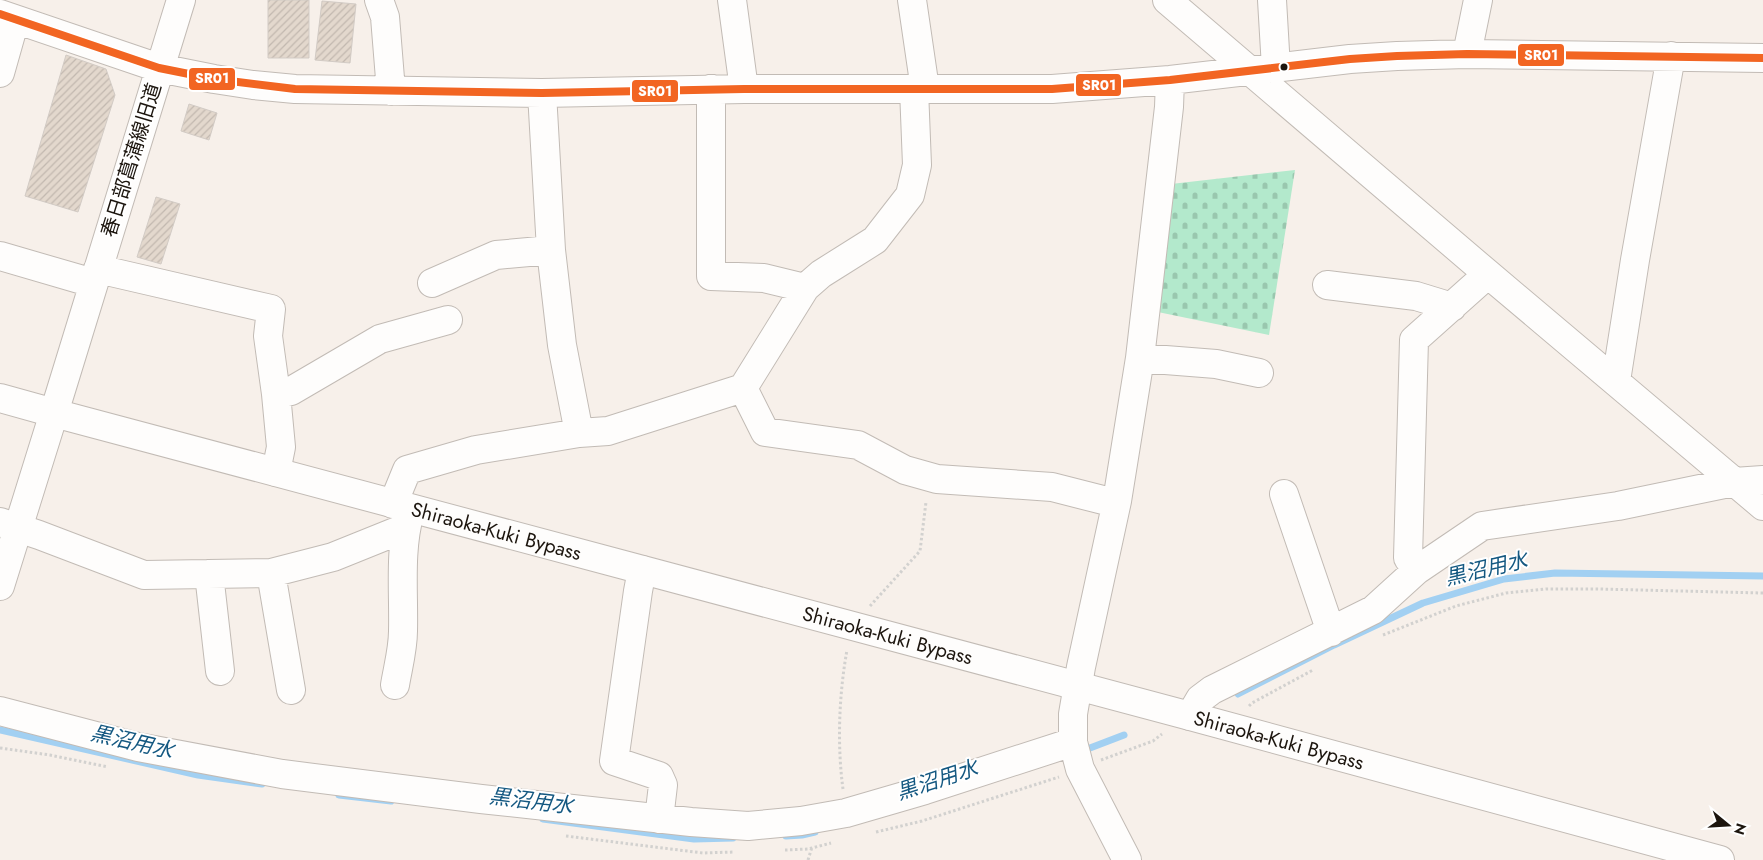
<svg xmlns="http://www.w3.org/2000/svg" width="1763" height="860" viewBox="0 0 1763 860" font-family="Jost,'Noto Sans JP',sans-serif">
<defs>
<pattern id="cemetery-stones" width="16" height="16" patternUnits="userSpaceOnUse" patternTransform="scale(1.25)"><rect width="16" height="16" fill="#b3e9cc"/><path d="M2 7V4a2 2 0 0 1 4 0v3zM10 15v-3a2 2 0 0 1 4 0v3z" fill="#99c7ae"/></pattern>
<pattern id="building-hatch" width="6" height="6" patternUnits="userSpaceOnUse" patternTransform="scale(1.25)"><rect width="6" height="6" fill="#e3d8cd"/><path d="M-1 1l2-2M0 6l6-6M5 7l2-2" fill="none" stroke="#c2b8af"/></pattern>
</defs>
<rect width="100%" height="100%" fill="#f7f0ea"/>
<path fill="url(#cemetery-stones)" d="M1295,170l-26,165 -116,-24 18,-127z"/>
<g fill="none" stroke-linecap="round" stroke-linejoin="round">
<path stroke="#a2d0f2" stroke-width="7" d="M1238,694l96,-49 89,-42 81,-24 51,-6 208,3
M0,730l198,45 64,9
M1090,748l34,-13
M339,795l52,6
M543,819l151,20 39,-1
M786,836l16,-1 13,-3"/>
</g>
<path fill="url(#building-hatch)" stroke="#d2cbc5" d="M268,0h41v58h-41z
M322,1l34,3 -6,59 -35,-3z
M66,55l40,14 9,26 -37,117 -53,-16z
M189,104l28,9 -8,27 -28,-9z
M156,197l24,7 -19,60 -24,-7z"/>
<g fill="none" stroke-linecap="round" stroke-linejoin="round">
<defs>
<path id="minor" d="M379,0l6,17 6,74
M732,0l12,89
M912,0l13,89
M1167,0l321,274 275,232
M1272,0l4,68
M0,14l159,54 55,11 39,6 42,4 247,4 202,-4h308l118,-9 180,-21 47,-3 70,-2 296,4
M1467,54l11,-54
M0,73l15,-53
M711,89v187l53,2 41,10
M542,93l9,157 11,95 17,88
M0,256l93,27
M98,269l173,40 -3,27 8,58 5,53 -5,25
M432,283l64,-28 55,-5
M1327,285l89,11 36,11
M1140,358l76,6 43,9
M1616,381l19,-121 36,-204
M743,388l62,-100 16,-14 54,-34 35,-45 7,-30 -3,-76
M276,394l15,-3 89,-52 68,-19
M0,398l54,15 127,-413
M1284,494l47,138
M393,504l14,-34 69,-20 103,-17 29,-2 135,-43 22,44 93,13 47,25 32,9 115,8 51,13 14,1
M0,522l39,13 105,40 127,-2 62,-16 72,-29
M642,570l-4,21 -24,170 45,15 4,9 -4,34
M1417,570l-9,-12 6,-218 74,-66
M271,573l20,117
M209,574l11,97
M395,685c3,-18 8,-36 8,-54 1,-39 -4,-80 7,-119
M0,711l138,36 144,27 199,25 210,23 57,4 53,-5 45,-8 79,-23 148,-48
M1190,716l10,-17 12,-9 161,-80 44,-40 65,-44 136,-20 116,-24 29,-2
M1127,860l-47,-91 -7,-27v-28l8,-47 36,-166 23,-143 29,-251 1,-27"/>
<g id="major">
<path id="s1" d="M0,586l54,-173 1136,303 530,144"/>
</g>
</defs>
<use href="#minor" stroke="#c2bbb5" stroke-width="30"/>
<use href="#major" stroke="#c2bbb5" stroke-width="30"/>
<path stroke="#d2d1cf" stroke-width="3" stroke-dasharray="2.5 2.5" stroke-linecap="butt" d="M870,606l50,-55 6,-49
M1383,635l73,-29 50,-13 40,-4h52l165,4
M1249,706l3,-3 61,-33
M0,748l50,7 58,12
M1101,760l52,-19 9,-7
M843,789c-6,-44 -4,-95 4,-139
M876,832l46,-11 137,-44
M566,836l137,17 31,-1
M785,850l23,-1 23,-6
M808,860l4,-13"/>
<use href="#minor" stroke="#fefdfc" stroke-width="28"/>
<use href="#major" stroke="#fefdfc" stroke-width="28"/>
<defs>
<path id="bus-1" d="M0,14l159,54 55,11 81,10 247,4 202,-4h308l118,-9 180,-21 47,-3 70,-2 296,4"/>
</defs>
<use href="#bus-1" stroke="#fff" stroke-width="11"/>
<use href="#bus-1" stroke="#f26522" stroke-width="8"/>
</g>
<circle fill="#1c150e" stroke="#fff" stroke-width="2" cx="1284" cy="67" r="4.5"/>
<g text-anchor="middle" stroke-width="4" stroke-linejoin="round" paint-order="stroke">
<g font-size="20" fill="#1c150e" stroke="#fff">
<text transform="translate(131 160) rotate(-73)" y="7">春日部菖蒲線旧道</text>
<text dy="7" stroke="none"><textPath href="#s1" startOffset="639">Shiraoka-Kuki Bypass</textPath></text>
<text dy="7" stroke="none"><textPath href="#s1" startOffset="1044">Shiraoka-Kuki Bypass</textPath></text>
<text dy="7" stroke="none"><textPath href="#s1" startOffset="1449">Shiraoka-Kuki Bypass</textPath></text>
</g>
<g font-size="21" font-style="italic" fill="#145881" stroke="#fff">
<text transform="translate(1486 569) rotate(-13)" y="7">黒沼用水</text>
<text transform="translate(132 742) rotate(13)" y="7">黒沼用水</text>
<text transform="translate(937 780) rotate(-18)" y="7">黒沼用水</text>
<text transform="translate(531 801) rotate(7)" y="7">黒沼用水</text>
</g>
</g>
<g stroke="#fff" stroke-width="2">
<rect x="1517" y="43" width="48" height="24" rx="5" fill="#f26522"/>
<rect x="188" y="67" width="48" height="24" rx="5" fill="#f26522"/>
<rect x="1075" y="73" width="47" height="24" rx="5" fill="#f26522"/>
<rect x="631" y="79" width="48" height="24" rx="5" fill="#f26522"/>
</g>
<g font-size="14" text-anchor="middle" font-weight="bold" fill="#fff">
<text x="1541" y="60">SR01</text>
<text x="212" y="83">SR01</text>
<text x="1099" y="90">SR01</text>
<text x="655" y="96">SR01</text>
</g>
<g transform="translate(1728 825) rotate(108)" stroke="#ffffff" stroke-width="4" paint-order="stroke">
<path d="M0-4L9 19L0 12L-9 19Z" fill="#1c150e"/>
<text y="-8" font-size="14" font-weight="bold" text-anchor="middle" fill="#1c150e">N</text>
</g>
</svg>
